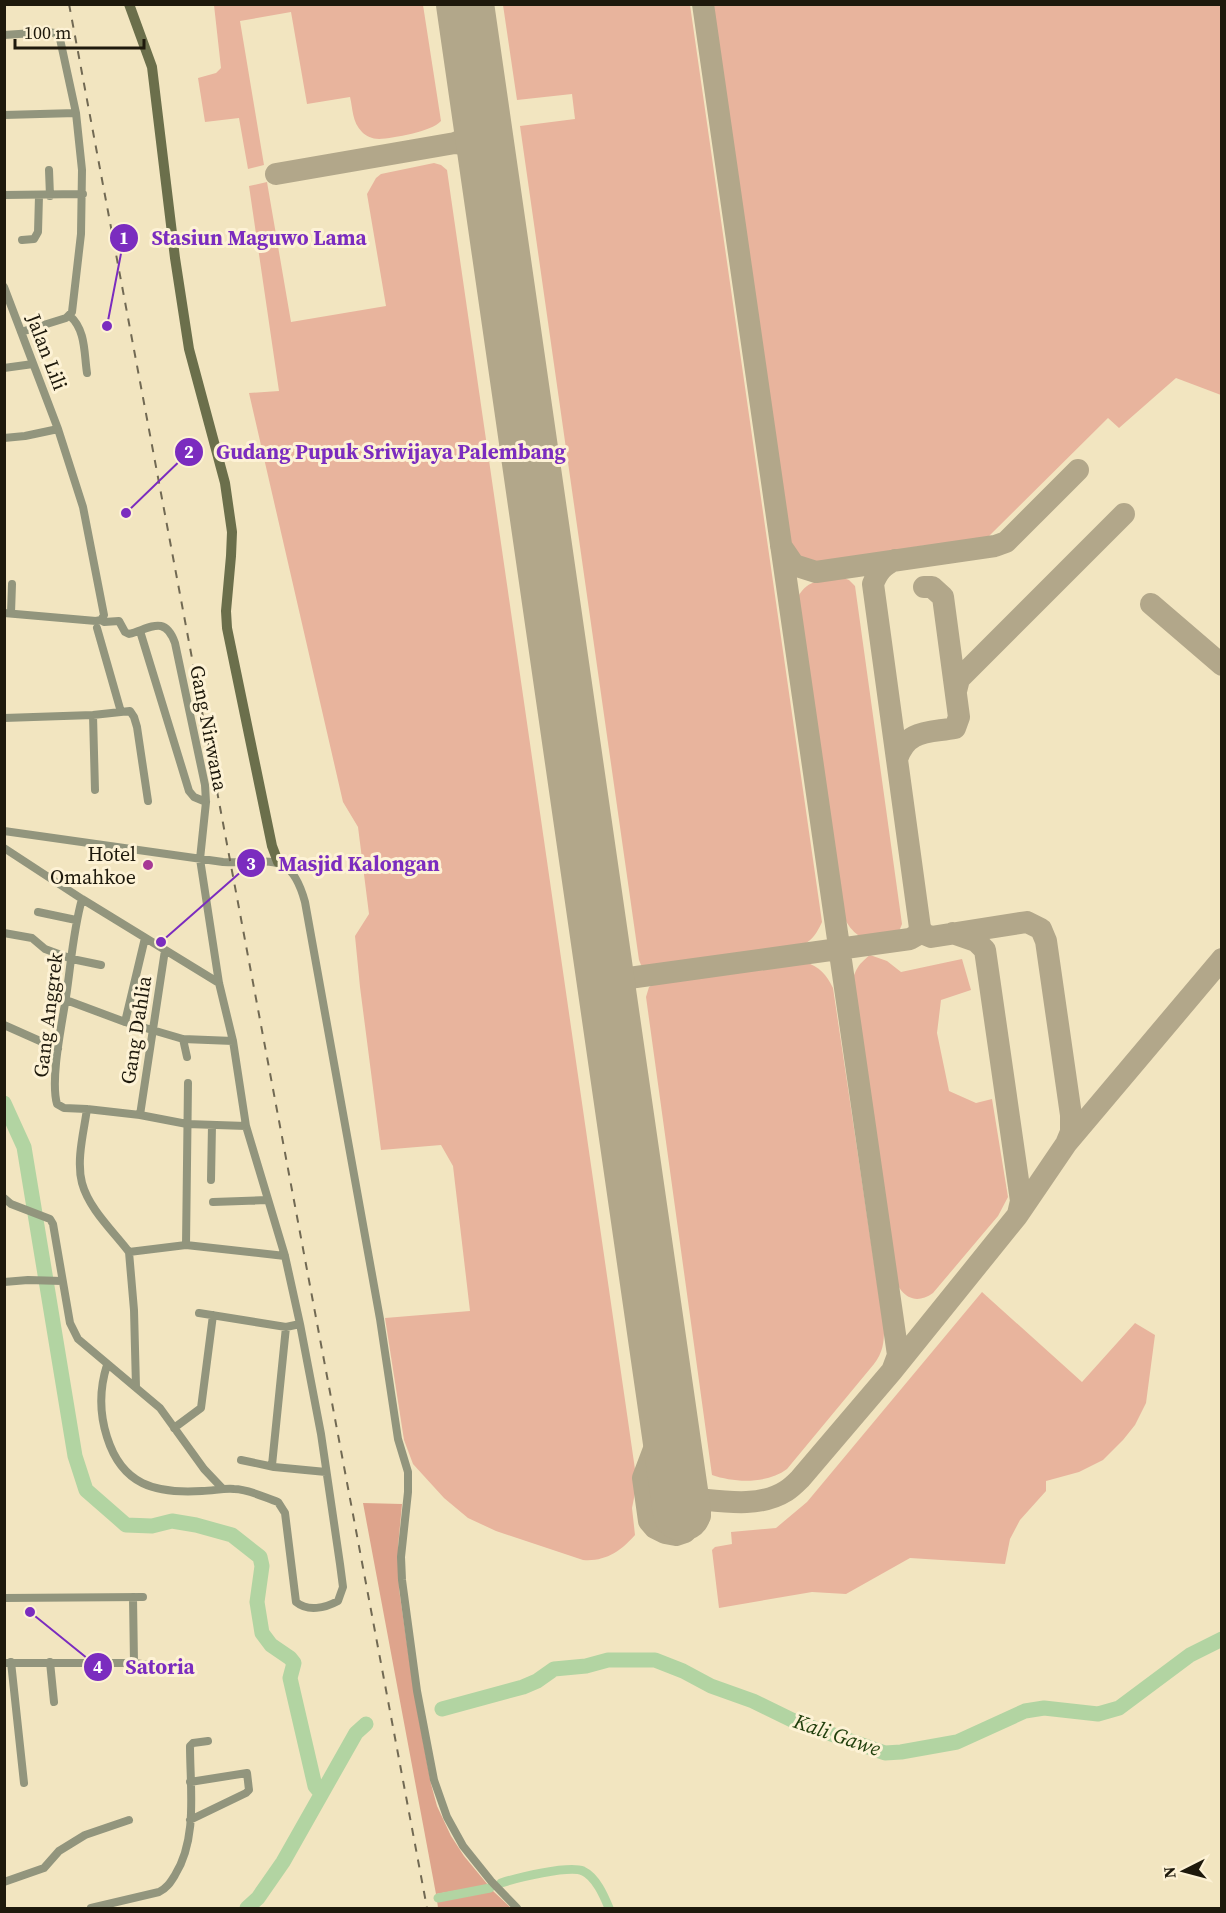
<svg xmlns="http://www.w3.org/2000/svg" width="1226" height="1913" viewBox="0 0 1226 1913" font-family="'Source Serif 4',serif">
<rect width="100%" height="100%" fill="#f2e5c0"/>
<path fill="#e8b49d" d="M214,5h209l18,116c-10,11 -47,17 -62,18 -7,0 -13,-3 -17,-7 -10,-10 -9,-23 -12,-35l-43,7 -16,-92 -51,9 24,144 -16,4 -9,-51 -34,4 -7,-44 18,-5 5,-5z
M503,5h187l132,917c-7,15 -12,21 -27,26l-147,20 -7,-3 -2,-5 -119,-834 55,-7 -3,-25 -55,6z
M711,5h510v390l-45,-17 -57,50 -11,-10 -122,121 -65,7 -112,18c-12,-6 -17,-12 -21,-24z
M434,163l7,2 6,5 190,1313 -5,25 3,27c-14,16 -30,27 -52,25l-87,-29 -28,-13 -24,-20 -31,-34 -9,-24 -19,-122 85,-7 -17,-145 -12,-21 -60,5 -21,-163 -5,-51 14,-22 -11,-87 -15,-25 -94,-409 30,-2 -30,-205 18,-4 24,140 95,-16 -19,-112 9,-16 5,-4z
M841,577l8,3 6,6 47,338 -4,10c-9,2 -20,6 -29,5 -15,-1 -25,-19 -29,-31l-44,-307c10,-22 23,-20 45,-24z
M870,955l17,6 14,11 61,-13 9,31 -30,10 -4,33 12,58 27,12 16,-4 16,98 -10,19 -65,77c-21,15 -36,-1 -40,-22l-42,-283c3,-16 6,-23 19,-33z
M805,962c15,5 21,12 28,26l51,341c0,14 -1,23 -10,35l-87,105c-20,15 -52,14 -75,6l-66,-478 3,-10 9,-5z
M982,1292l100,90 53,-59 20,12 -9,68 -11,22 -12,15 -20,20 -24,12 -33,9v10l-26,29 -10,19 -5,25 -95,-6 -64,36 -34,-2 -93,16 -7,-58 3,-3 17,-3 -1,-12 45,-4 31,-26z"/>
<path fill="#dea48c" d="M363,1503l39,1 -4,43 1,42 15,103 17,92 6,22 14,30 13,20 24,29 -52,9z
M492,1890l19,18h-73l-1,-8z"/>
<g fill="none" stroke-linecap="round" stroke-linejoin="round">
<path stroke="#b2d4a2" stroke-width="9" d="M501,1883c15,-5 68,-18 82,-12 13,6 21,25 26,37
M438,1898l52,-10"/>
<path stroke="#b2d4a2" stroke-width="15" d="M4,1103l20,44 51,309 11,34 40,35 26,1 20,-5 24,4 36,10 28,22 2,9 -5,36 5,31 9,12 19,13 4,5 -4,15 25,108 6,7
M442,1709l81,-22 14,-6 17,-12 32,-3 22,-6h47l28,11 28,15 42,15 41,20 91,32 16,-1 56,-10 68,-31 19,-3 54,6 21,-6 71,-53 32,-16
M247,1908l11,-10 25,-36 73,-129 10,-9"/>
<path stroke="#b2a78a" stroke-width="22" d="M703,4l195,1351 -6,16
M455,143c18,2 25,1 33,19
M276,174l179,-31c16,-6 23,-9 26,-28
M781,546l13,19 22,7 179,-26 11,-4 72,-72
M895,560c-12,6 -17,11 -22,24l47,344 4,6 7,3 96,-15 14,7 5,12 25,174v17l-5,12
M1151,604l71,61
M956,691l3,-12 165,-165
M897,759c10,-30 31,-26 58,-31l4,-11 -16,-120 -11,-10h-8
M953,933l23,8 9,9 36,251 -3,13
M604,963l13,12 12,3 281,-39 7,-4 3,-7
M609,1003c4,-13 9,-19 20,-25
M668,1412l-25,66 6,43 6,7 10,5 11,2 9,-3 15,-16 -1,-17 -22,-21
M699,1499c28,3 62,8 87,-8 5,-3 10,-8 14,-12l92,-108 125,-155 49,-72 156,-185"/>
<path stroke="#b2a78a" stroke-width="58" d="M465,4l217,1508"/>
<path stroke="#92957d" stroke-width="8" d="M4,35l44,-3 7,1 5,6 16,74 6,57 -1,64 -9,78 -6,6 -45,14
M4,115l72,-2
M49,170l1,26
M4,195l79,-1
M22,240l12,-1 4,-7 1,-36
M4,287l54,142 25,78 21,108 -3,5 -5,1 -92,-8
M70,316c16,14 14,38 17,57
M4,368l29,-4
M4,438l21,-2 33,-7
M11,613l1,-29
M101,620l3,2 15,-1 6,11 4,2c22,-6 36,-19 46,9l30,142 1,17 -6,57 19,124 14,58 13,85 39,130 15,68 21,110 19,130 3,23 -5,14c-13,7 -30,11 -42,1l-11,-89 -7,-11c-13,-4 -29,-13 -44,-13 -11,-1 -21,2 -32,2 -47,3 -80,-6 -95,-54 -8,-25 -8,-47 0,-72
M97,628l24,84
M140,631l49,160 5,6 12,5
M93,715l2,75
M4,718l89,-3 37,-4 4,6 3,10 11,74
M4,831l219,31c45,3 67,-15 82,40l75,417 18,120 10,33v20l-7,65 1,23 15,111 17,89 13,37 16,29 28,35 26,27
M4,848l78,51 137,84
M82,899c-9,32 -11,65 -16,98 -4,27 -16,82 -9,107l7,4 23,1 53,6 47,9 59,2
M38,912l38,8
M4,933l28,5 13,11 27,10 29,6
M66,1000l59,22 58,17 50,2
M125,1022l20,-84
M4,1025l54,24
M183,1039l4,18
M87,1109c-3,22 -11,51 -5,74 7,26 31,48 47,69
M140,1115l25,-165
M211,1180l1,-55
M4,1198l7,6 39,15 3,5 17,99 8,16 82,69 44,61 18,19
M213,1202l54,-2
M186,1245l2,-162
M129,1252l57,-7 99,11
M129,1252l5,58 2,77
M4,1282l24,-2 34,1
M199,1313l87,14 14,-3
M174,1428l27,-20 12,-93
M241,1460l33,7 52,5
M272,1465l14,-138
M133,1597l1,66
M4,1598l139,-1
M11,1662l13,121
M50,1662l4,40
M4,1663h130l24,3
M190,1782l57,-9 2,17 -3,3 -56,27
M4,1882l40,-14 15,-17 26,-16 44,-15
M91,1908l68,-16c8,-4 11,-9 16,-17 23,-37 15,-87 15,-129l3,-3 15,-2"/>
<path stroke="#6b6f4b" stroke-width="10" d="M129,4l23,63 23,191 14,91 36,134 7,49 -1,24 -5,55 1,17 45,218 6,16"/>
<path stroke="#716953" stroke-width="2" stroke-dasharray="8 8" stroke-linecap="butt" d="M69,4l358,1904"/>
</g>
<circle fill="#a73895" stroke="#fdf2d5" stroke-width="2" cx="148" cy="865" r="6"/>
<g text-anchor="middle" stroke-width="6" stroke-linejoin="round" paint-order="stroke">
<g font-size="20" fill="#1e190c" stroke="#fdf2d5">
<text transform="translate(47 352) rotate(69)" y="7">Jalan Lili</text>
<text transform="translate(209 728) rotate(79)" y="7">Gang Nirwana</text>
<text transform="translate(48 1015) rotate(-83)" y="7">Gang Anggrek</text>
<text transform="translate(136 1030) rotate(-81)" y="7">Gang Dahlia</text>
</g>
<g font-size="20" fill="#1e190c" stroke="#fdf2d5" text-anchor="end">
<text x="136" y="861">Hotel<tspan x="136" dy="23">Omahkoe</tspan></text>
</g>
<g font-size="21" font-style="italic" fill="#1f3e0b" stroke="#fdf2d5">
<text transform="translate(837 1735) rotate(19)" y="7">Kali Gawe</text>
</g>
</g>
<path fill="none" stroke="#7b2cbf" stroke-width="2" d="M107 326L124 238M126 513L189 452M161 942L251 863M30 1612L98 1667"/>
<g fill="#7b2cbf" stroke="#fdf2d5" stroke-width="2">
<circle cx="107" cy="326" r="6"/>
<circle cx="126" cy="513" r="6"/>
<circle cx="161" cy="942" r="6"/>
<circle cx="30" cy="1612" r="6"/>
<circle cx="124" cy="238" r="15"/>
<circle cx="189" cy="452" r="15"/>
<circle cx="251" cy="863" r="15"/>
<circle cx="98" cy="1667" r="15"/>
</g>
<g font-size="18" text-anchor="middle" font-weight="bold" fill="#fff">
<text x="124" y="244">1</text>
<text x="189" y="458">2</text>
<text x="251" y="870">3</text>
<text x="98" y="1673">4</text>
</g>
<g font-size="21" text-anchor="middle" font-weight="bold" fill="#7b2cbf" stroke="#fdf2d5" stroke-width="6" stroke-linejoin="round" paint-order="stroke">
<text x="259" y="245">Stasiun Maguwo Lama</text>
<text x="391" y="459">Gudang Pupuk Sriwijaya Palembang</text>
<text x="359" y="871">Masjid Kalongan</text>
<text x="160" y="1674">Satoria</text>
</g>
<rect width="1226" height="1913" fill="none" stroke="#1e190c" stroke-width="12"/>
<g transform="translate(1184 1871) rotate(264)" stroke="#fdf2d5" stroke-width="4.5" paint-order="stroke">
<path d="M0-4.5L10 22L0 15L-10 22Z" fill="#1e190c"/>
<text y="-9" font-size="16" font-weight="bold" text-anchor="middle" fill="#1e190c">N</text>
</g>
<path d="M15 39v9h129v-9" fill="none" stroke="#1e190c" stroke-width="3"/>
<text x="24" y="39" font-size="18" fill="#1e190c" stroke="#fdf2d5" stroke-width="4.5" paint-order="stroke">100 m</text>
</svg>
